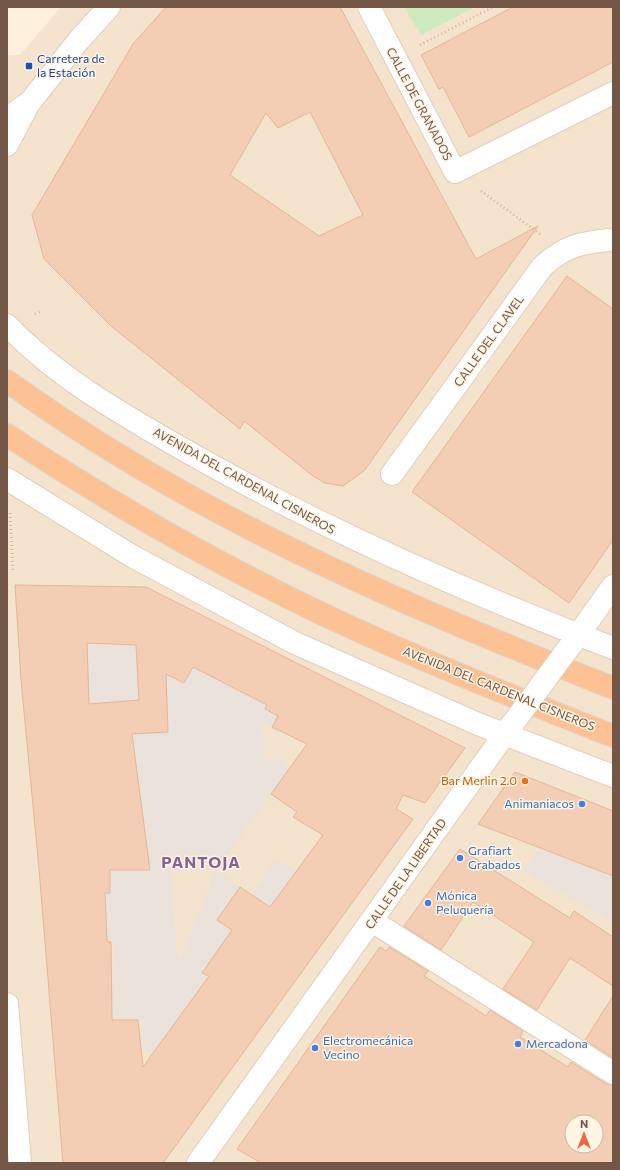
<svg xmlns="http://www.w3.org/2000/svg" width="620" height="1170" viewBox="0 0 620 1170" font-family="Commissioner,sans-serif">
<rect width="100%" height="100%" fill="#fdf1de"/>
<path fill="#f4e3cd" fill-rule="evenodd" d="M61,7h552v1156h-606v-1108h13zM572,1122h24v24h-24z"/>
<path fill="#eae2db" fill-rule="evenodd" d="M90,633l51,12 53,23 7,-2 5,3 2,6 59,30 -2,4 13,7 -6,11 -10,-5 2,39 20,-2 4,12 -72,99 24,17 -23,33 15,10 -29,43 3,2 1,-2 13,9 -39,33 -29,40 -18,-15 14,-20h-36v-22l-5,-33h7v-23h-7l-1,-25 -4,-23 8,-1 -8,-157 66,-4 -2,-56h-28l1,24 -50,4 -10,-43zM215,870l-14,40 -20,49 -4,-3 -7,-85z
M539,847l74,30v45l-89,-52z
M277,860l19,12 -26,36 -19,-13z"/>
<path fill="#cfeabd" d="M404,7h71l-54,28z"/>
<path fill="#f3ceb5" stroke="#e6b595" fill-rule="evenodd" d="M166,7h174l136,252 62,-33 -174,245 -21,15 -18,-3 -12,-7 -69,-55 -4,8 -128,-102 -68,-68 -12,-44 101,-171zM310,112l53,103 -44,21 -89,-61 36,-62 12,15z
M513,7h100v55l-144,75 -26,-50 -4,2 -18,-34z
M567,276l46,33v231l-44,63 -157,-111z
M15,585l131,2 319,161 -40,55 -22,-8 -7,14 17,10 -250,344h-100l-24,-294 -18,-189zM87,643l49,2 3,55 -50,4zM193,667l74,38 -2,4 13,7 -6,11 35,17 -36,50 26,18 -4,5 30,18 -53,72 -30,-20 -23,33 15,10 -30,43 7,3 -66,91 -5,-47h-26l-1,-78h-4l-2,-49h5v-23h40l-18,-136 36,-2 -2,-58 18,9z
M515,772l98,39v65l-135,-52z
M460,849l110,69 4,-7 39,26v49l-43,-28 -33,52 -34,-21 31,-47 -61,-40 -32,48 -37,-24z
M380,947l6,4 3,-4 39,24 -4,5 62,40 4,-6 33,21 -3,6 48,30 3,-5 35,22 7,1v78h-352l-24,-14zM572,1122h24v24h-24z
M613,996v62l-28,-18z"/>
<g fill="none" stroke-linecap="round" stroke-linejoin="round">
<defs>
<path id="minor" d="M369,7l86,165 158,-79
M7,118l23,-16 49,-62 30,-33
M7,145l21,-40
M7,325c49,51 111,87 172,122 139,80 284,144 434,201
M392,474l150,-207c23,-21 37,-24 67,-27
M7,479l125,77 163,87 183,81 135,52
M571,645l42,-59
M372,921l241,152
M7,1004l13,159
M198,1163l314,-439"/>
<path id="trunk" d="M7,381c188,136 392,222 606,307
M7,435c105,69 213,131 326,184 92,43 186,80 280,117"/>
</defs>
<use href="#minor" stroke="#e1cdbb" stroke-width="24"/>
<use href="#trunk" stroke="#ddd6d3" stroke-width="24"/>
<path stroke="#d7b299" stroke-width="2.5" stroke-dasharray="1 3" stroke-linecap="butt" d="M420,45l73,-38
M481,191l59,43
M35,314l6,-3
M10,513l3,58"/>
<use href="#minor" stroke="#fff" stroke-width="22"/>
<use href="#trunk" stroke="#fcc294" stroke-width="22"/>
<defs>
<path id="minor-bridge" d="M514,722l56,-76"/>
</defs>
<use href="#minor-bridge" stroke="#e1cdbb" stroke-width="24" stroke-linecap="butt"/>
<use href="#minor-bridge" stroke="#fff" stroke-width="22"/>
</g>
<rect fill="#1a4fb4" stroke="#fff5e5" stroke-width="1.5" x="25" y="62" width="8" height="8" rx="2"/>
<circle fill="#e8710a" stroke="#fff5e5" stroke-width="1.5" cx="525" cy="781" r="4"/>
<g fill="#3f7fe0" stroke="#fff5e5" stroke-width="1.5">
<circle cx="582" cy="804" r="4"/>
<circle cx="460" cy="858" r="4"/>
<circle cx="428" cy="903" r="4"/>
<circle cx="518" cy="1044" r="4"/>
<circle cx="315" cy="1048" r="4"/>
</g>
<g text-anchor="middle" stroke-width="3" stroke-linejoin="round" paint-order="stroke">
<g font-size="12" fill="#164399" stroke="#fff5e5" text-anchor="start">
<text x="37" y="63">Carretera de<tspan x="37" dy="14">la Estación</tspan></text>
</g>
<g font-size="12" fill="#735646" stroke="#fff5e5">
<text transform="translate(419 104) rotate(62)" y="4">CALLE DE GRANADOS</text>
<text transform="translate(489 341) rotate(-54)" y="4">CALLE DEL CLAVEL</text>
<text transform="translate(244 481) rotate(29)" y="4">AVENIDA DEL CARDENAL CISNEROS</text>
<text transform="translate(499 689) rotate(22)" y="4">AVENIDA DEL CARDENAL CISNEROS</text>
<text transform="translate(406 874) rotate(-55)" y="4">CALLE DE LA LIBERTAD</text>
</g>
<g font-size="12" fill="#c56008" stroke="#fff5e5" text-anchor="end">
<text x="517" y="785">Bar Merlin 2.0</text>
</g>
<g font-size="12" fill="#366cbe" stroke="#fff5e5" text-anchor="start">
<text x="574" y="808" text-anchor="end">Animaniacos</text>
<text x="468" y="855">Grafiart<tspan x="468" dy="14">Grabados</tspan></text>
<text x="436" y="900">Mónica<tspan x="436" dy="14">Peluquería</tspan></text>
<text x="323" y="1045">Electromecánica<tspan x="323" dy="14">Vecino</tspan></text>
<text x="526" y="1048">Mercadona</text>
</g>
<g font-size="16" font-weight="bold" letter-spacing="1" fill="#856197" stroke="#fff5e5">
<text x="201" y="868">PANTOJA</text>
</g>
</g>
<rect width="620" height="1170" fill="none" stroke="#735646" stroke-width="16"/>
<g transform="translate(584 1134)"><circle r="19" fill="#fff5e5" stroke="#c7b5a5"/>
<path d="M0-3L7 15L0 10L-7 15Z" fill="#eb673f"/>
<text y="-6" font-size="11" font-weight="bold" text-anchor="middle" fill="#735646">N</text>
</g>
</svg>
